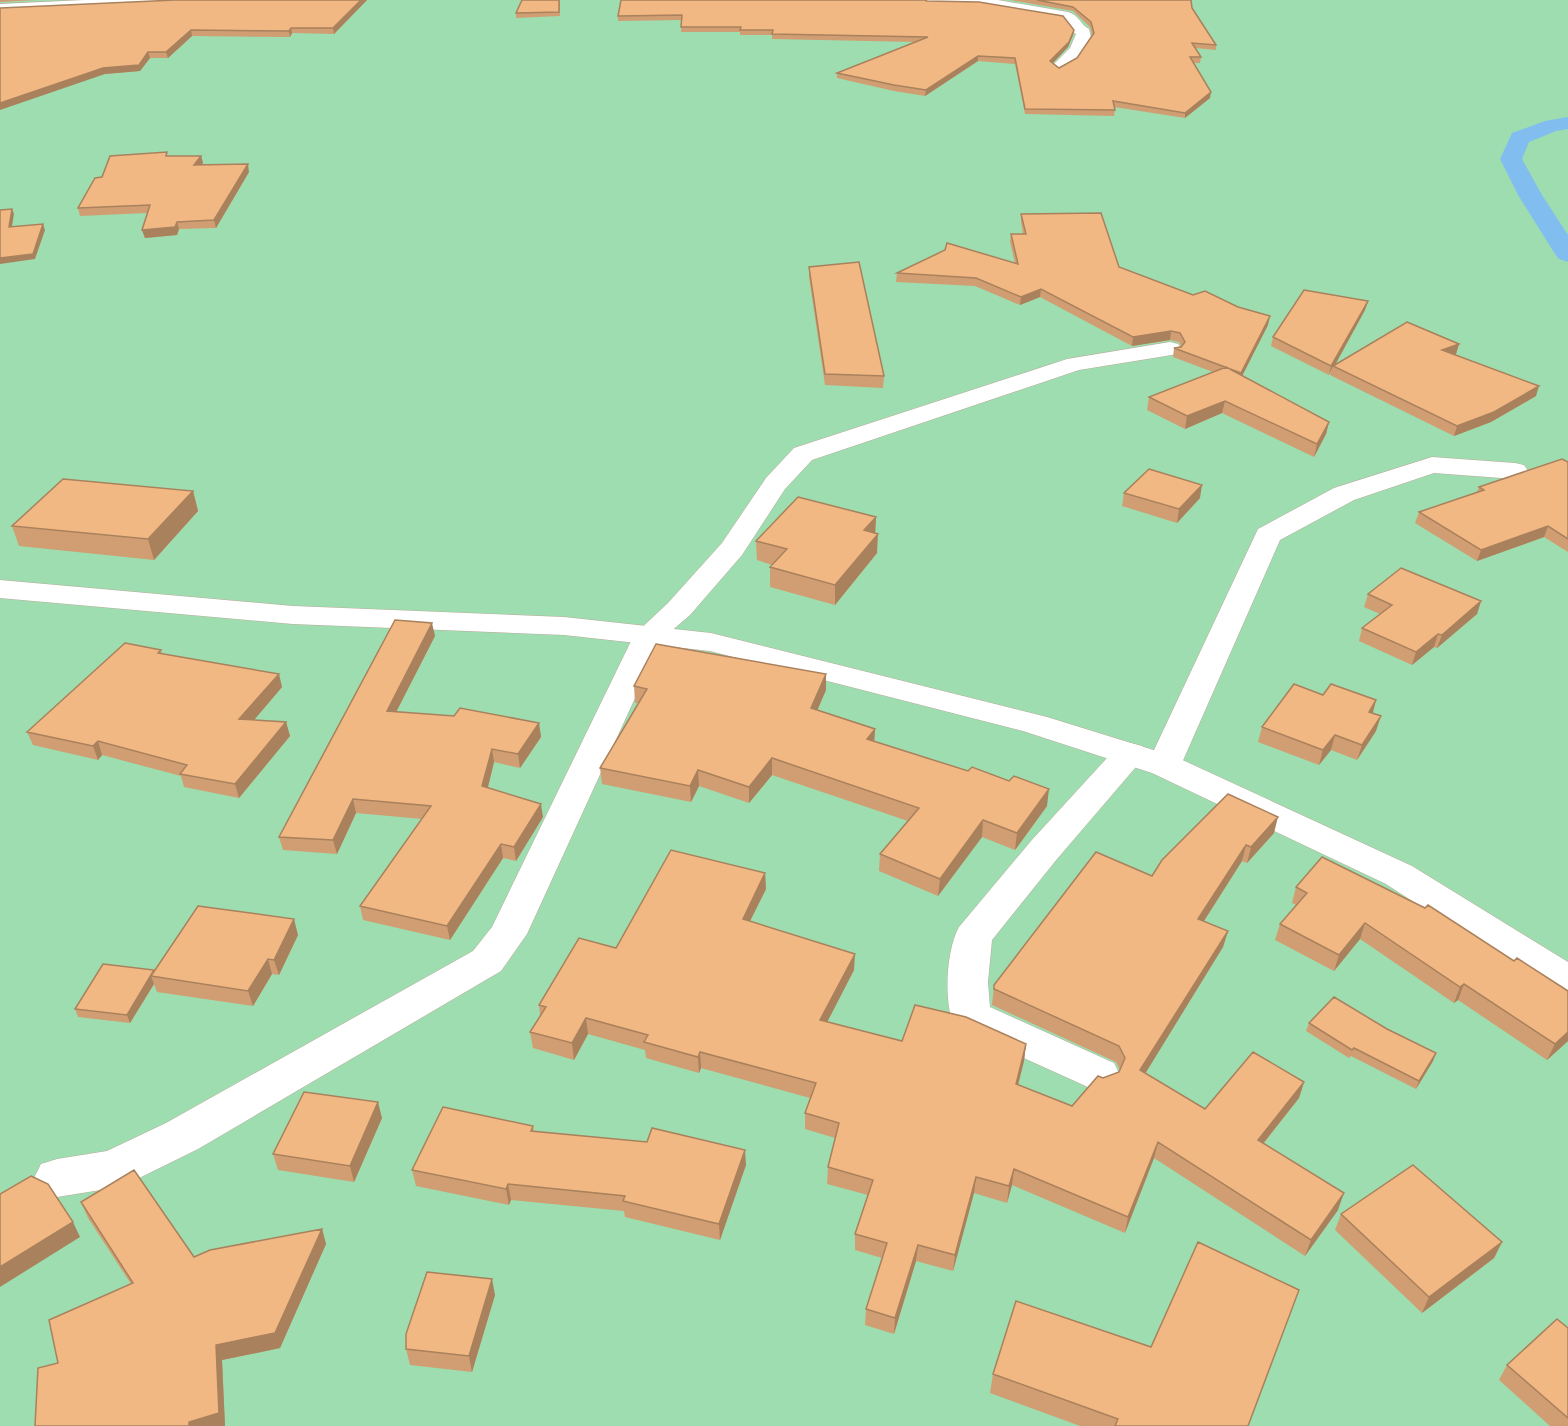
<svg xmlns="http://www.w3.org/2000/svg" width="1568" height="1426" viewBox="0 0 1568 1426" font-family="'PT Sans',sans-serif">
<rect width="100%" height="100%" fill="#fceadb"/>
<path fill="#9eddaf" d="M0,0h1568v1426h-1568z"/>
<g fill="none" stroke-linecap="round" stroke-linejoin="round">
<path fill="#82bdf0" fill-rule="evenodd" d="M1568,117v12l-12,2 -27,11 -7,17 20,36 26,40v27l-9,-3 -4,-5 -37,-59 -18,-36 12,-26 33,-12z"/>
<defs>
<path id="minor" d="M84,0h98l-7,4 -175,8v-8z
M920,0h78l70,12c11,3 12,12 21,17l2,8c-5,13 -17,30 -31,34l-8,-5 18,-18 6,-14 -6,-4 -6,-11 -85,-14 -52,-1z
M1170,342l8,2 4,5 -4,5 -99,16 -267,90 -27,29 -43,66 -52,60 -28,24 -135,295 -26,37 -303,178 -69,34 -16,5 -56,9 -16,-5 -7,-14 7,-14 16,-5 50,-8 59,-28 307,-172 19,-24 142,-292 34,-32 54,-60 44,-65 28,-30 273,-89z
M1432,457l83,6 9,2 4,6 -4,6 -9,2 -81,-6 -80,27 -74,40 -99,225 -5,8 -12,3 -12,-3 -5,-8 111,-236 76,-41z
M1130,743l12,3 5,8 -90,105 -65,81 -4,42 2,25 124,56 6,12 -6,12 -15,5 -144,-65c-12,-23 -9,-77 4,-100l72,-86 87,-95z"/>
<path id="tertiary" d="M0,580l293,26 271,11 147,16 336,84 129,40 236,109 156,96v35l-14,-4 -168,-109 -234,-111 -129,-42 -313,-80 -146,-16 -271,-11 -293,-26z"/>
</defs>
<use href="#minor" stroke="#bbaa9c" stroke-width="1"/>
<use href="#tertiary" stroke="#bbaa9c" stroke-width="1"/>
<use href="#minor" fill="#fff" fill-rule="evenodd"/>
<use href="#tertiary" fill="#fff" fill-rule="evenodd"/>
</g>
<path fill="#d09e72" d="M0,0h37l-37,2z
M175,0h192l-33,34 -42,-1 -2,4 -98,-1 -24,22h-18l-10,13 -35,3z
M560,0v16l-44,2v-5z
M1010,0h181l1,8 24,37v5l-21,-2 6,9 -1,6h-7l17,35 -25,20 -71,-11 1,3 -1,6 -89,-2 -10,-50 -37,-3 -53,35 -31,-5 -57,-13v-5l79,-31 -144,-3v-4h-32v-3h-59l1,-12 -64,1v-5l309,-15 147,29 -1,5 -5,12 -15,16 6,5 18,-10 15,-23 -2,-8 -17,-16z
M168,156h33l2,7 -2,2 48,7 -33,56 -37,1 -2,6 -32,3 -3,-8 5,-17 -67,3 -2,-8 24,-31z
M1021,214l98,53 149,58 -26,51 87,46 -3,12 -12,23 -92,-44 -37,16 -38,-19 2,-13 64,-25 -40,-15 1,-9 7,-2 -2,-4 -9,-2 -38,6 -92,-49 -20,8 -45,-19 -79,-4 1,-9 118,-10 -5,-21 1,-8h12l-2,-12z
M809,267l75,109 -1,12 -58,-3 -16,-108z
M1368,301l-3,9 -30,54 124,-20 -3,10 -3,1 83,41 -45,26 -37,14 -124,-61 1,-4 -2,4 -58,-29 2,-9z
M1568,462v90l-24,-15 -67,24 -62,-38 4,-11 58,-20 2,-5z
M193,491l5,20 -44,49 -135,-14 -7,-20z
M1124,493l76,5 -23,25 -55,-17z
M876,517l-1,16 2,20 -42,52 -65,-18v-20l2,-2 -15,-5 -1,-19z
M1368,594l113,7 -4,13 -40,34 -3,-1 -22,18 -53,-24 3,-13 18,-14 -16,-7z
M435,636l-39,76 143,11 2,14 -21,31 -26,-6 -6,25 55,30 -27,44 -13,-3 -53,82 -87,-20 -3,-14 62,-87 -66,-6 -19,41 -54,-4 -4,-13z
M161,650l1,4 120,33 -28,33 32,2 4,14 -51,62 -55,-11 -3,-11 -79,-21 -4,5 -65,-15 -6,-13z
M634,686l192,4 -9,20 58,19 -1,13 173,64 -32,44 -33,-13 -44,59 -59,-25 1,-17 28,-33 -136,-46 -23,28 -50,-17 -8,16 -89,-18 -2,-16 38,-65h-3z
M1323,695l53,5 -3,13 3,18 -19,29 -26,-10 -12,15 -61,-23 4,-15z
M1274,833l-27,30 -5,-2 -38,60 24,10 -5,16 -78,126 60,36 99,-27 -5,16 -35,45 74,67 -33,46 -151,-98 -29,75 -113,-48 -5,18 -33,-10 -21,78 -37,-10 -22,73 -29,-9 1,-16 16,-51 -27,-8v-16l13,-39 -41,-11 1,-17 7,-29 -30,-9v-16l5,-15 -109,-30 -2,5 -53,-15 -1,-8 -57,-16 -14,26 -41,-12 -3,-16 10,-16 -1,-11 77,-57 149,-75 1,16 -16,32 104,49 -27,52 75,19 124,3 -2,17 -6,24 54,21 31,-28 16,-6 1,-2 -4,-8 -124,-57 2,-20 158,-109z
M1322,857l246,184 -21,19 -89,-60 -4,3 -94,-64 -26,32 -59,-31 5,-16 16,-19 -4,-2 4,-16z
M298,935l-19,40 -7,-1 -19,32 -96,-14 -3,-8 -24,39 -52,-6 -3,-8 80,-38z
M1309,1023l78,6 49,24 -3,8 -17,28 -65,-33 -2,2 -43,-27z
M382,1118l-28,64 -76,-12 -5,-16z
M533,1126l1,5 212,34 -26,75 -95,-23 -1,-6 -113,-11 -2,5 -93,-19 -4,-16z
M81,1202l113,55 128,-28 4,15 -46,104 -58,12 3,66h-190l96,-142 -43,-66z
M1341,1214l161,28 -8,16 -72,55 -87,-83z
M495,1295l-23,77 -62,-7 -4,-16z
M1568,1328v98h-18l-51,-46 8,-15z
M993,1374l255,52h-168l-90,-33z"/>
<path fill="#a9815c" d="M361,0h6l-33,34 -1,-6z
M291,28l1,5 -2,4 -1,-6z
M191,30l1,6 -24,22 -2,-6z
M1074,30l-1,5 -5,12 -18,19v-5z
M148,52l2,6 -10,13 -35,3 -105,36v-7z
M978,56v5l-53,35 1,-6z
M1211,92l-1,6 -25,20v-5z
M201,156l2,7 -7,10 -2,-8z
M248,164l1,8 -33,56 -2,-8z
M12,209l2,5 -3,18 -2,-5z
M177,222l2,7 -2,6 -32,3 -3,-8z
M43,224l2,6 -10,29 -35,5v-6z
M1041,289l-1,8 -20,8 1,-8z
M1368,301l-3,9 -31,57 -1,-1 -4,9 2,-9z
M1270,316l-2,9 -29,57 2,-9z
M1171,331l-1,9 -38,6 1,-9z
M1459,344l-3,10 -17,6 3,-10z
M1539,386l-3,10 -45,26 -37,14 3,-10z
M1225,401l-3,12 -37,16 2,-13z
M1329,422l-3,12 -12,23 3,-13z
M1202,485l-2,13 -23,25 2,-14z
M193,491l5,20 -44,49 -6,-21z
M876,517l-1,19 -11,-6z
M1548,526l-4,11 -67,24 4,-11z
M878,534l-1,19 -42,52v-20z
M1481,601l-4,13 -40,34 5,-13z
M432,623l3,13 -45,88 -3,-13z
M1438,634l-4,13 -22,18 4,-13z
M279,674l3,13 -39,46 -4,-14z
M826,674v16l-15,35v-17z
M1376,700l-4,15 -3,-3z
M1381,716l-5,15 -19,29 5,-15z
M286,722l4,14 -51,62 -4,-14z
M539,723l2,14 -21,31 -2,-14z
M875,729l-1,16 -7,-6z
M1335,735l-4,15 -12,15 4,-15z
M98,741l4,14 -4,5 -5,-14z
M492,749l2,13 -9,37 -3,-13z
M772,758v17l-23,28v-16z
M698,770l1,16 -8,16 -1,-16z
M1049,789l-2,17 -32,44 2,-17z
M353,799l3,14 -19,41 -4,-14z
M541,804l2,13 -27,44 -2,-14z
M1278,817l-4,16 -27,30 4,-16z
M983,820l-1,17 -44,59 2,-17z
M501,844l2,14 -53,82 -3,-14z
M1246,845l-4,16 -47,74 3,-16z
M765,873l1,16 -23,46v-16z
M294,919l4,16 -19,40 -5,-15z
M1365,923l-5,16 -26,32 5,-16z
M1228,931l-5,16 -86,140 3,-17z
M855,954l-1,16 -34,66v-16z
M268,959l4,15 -19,32 -5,-15z
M154,970l-3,6 3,8 -24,39 -3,-8z
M1464,984l-6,16 -4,3 6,-16z
M586,1018l2,16 -14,26 -2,-17z
M1568,1032v9l-21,19 8,-16z
M1026,1044l-2,17 -10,40 2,-17z
M700,1052l1,16 -2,5 -1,-16z
M1436,1053l-3,8 -17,28 3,-8z
M1304,1082l-5,16 -46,58 5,-16z
M378,1102l4,16 -28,64 -4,-16z
M1158,1142l-4,16 -29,75 3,-16z
M745,1150l1,15 -26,75 -1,-16z
M1014,1169l-2,16 -5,18 2,-17z
M976,1177l-2,16 -21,78 2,-16z
M508,1184l3,16 -2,5 -3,-16z
M1344,1193l-6,17 -33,46 6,-16z
M73,1222l7,15 -80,50v-20z
M322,1229l4,15 -46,104 -58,12 3,66h-36v-4l27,-77z
M1502,1242l-8,16 -72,55 7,-16z
M918,1245l-2,16 -22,73 1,-16z
M492,1279l3,16 -23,77 -3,-16z"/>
<path fill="#f2b884" stroke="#a9815c" stroke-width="1.5" d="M175,0h186l-28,28h-42l-2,3 -98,-1 -25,22h-18l-9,13 -36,3 -103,35v-95z
M522,0h37v12l-43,1z
M621,0h304l2,1 52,1 84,14 11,14 -5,12 -19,19 9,7 18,-10 17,-25 -3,-11 -18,-15 -36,-7h154l1,8 24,37 -24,-2 9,14h-11l21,35 -26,21 -72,-12 2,9 -90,-1 -10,-51 -37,-2 -52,34 -32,-5 -57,-12 91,-36 -156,-3 1,-4h-33l1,-3h-60l1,-12 -64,1z
M167,152l-1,4h35l-7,9 54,-1 -34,56 -37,2 -2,5 -33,3 8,-25 -72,3 17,-30 7,-1 8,-21z
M12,209l-3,18 34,-3 -10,30 -33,4v-48z
M1101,213l18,54 74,28 12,-4 33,16 32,9 -29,57 -67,-25 7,-1 4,-5 -5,-9 -9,-2 -38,6 -92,-48 -20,8 -45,-19 -79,-5 48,-23 2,-7 71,21 -7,-30h15l-5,-20z
M859,262l25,114 -59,-2 -16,-107z
M1304,290l64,11 -37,65 -58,-29z
M1407,322l52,22 -17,6 97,36 -45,26 -37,14 -124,-60z
M1226,367l103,55 -12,22 -92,-43 -38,15 -38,-19z
M1562,459l6,3v77l-20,-13 -67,24 -62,-38 65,-22 -5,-3z
M1149,469l53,16 -23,24 -55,-16z
M63,479l130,12 -45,48 -136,-13z
M798,497l78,20 -12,13 14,4 -43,51 -65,-18 17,-18 -31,-8z
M1401,568l80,33 -39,34 -4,-1 -22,18 -54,-24 30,-23 -24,-11z
M395,620l37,3 -45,88 67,5 6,-8 79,15 -21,31 -26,-5 -10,37 59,18 -27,43 -13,-3 -54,82 -87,-20 71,-100 -78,-7 -20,41 -54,-3z
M125,643l36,7 -3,3 121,21 -40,45 47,3 -51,62 -55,-10 7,-9 -89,-24 -5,5 -66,-14z
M656,644l170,30 -15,34 64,21 -8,10 101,32 4,-4 37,14 5,-5 35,13 -32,44 -34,-13 -43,59 -60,-25 39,-46 -147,-50 -23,29 -51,-17 -8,16 -90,-18 47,-79 -13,-3z
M1294,684l29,11 8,-11 45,16 -7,12 12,4 -19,29 -27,-10 -12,15 -61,-23z
M1228,794l50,23 -27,30 -5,-2 -48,74 30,12 -88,139 65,39 48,-57 51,30 -46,58 86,53 -33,47 -153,-98 -30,75 -114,-48 -5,17 -33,-9 -21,78 -37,-10 -23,73 -29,-9 21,-66 -32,-9 18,-54 -45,-13 11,-44 -34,-10 11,-30 -116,-31 -2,5 -54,-15 4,-7 -62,-17 -14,25 -42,-11 16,-25 -7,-2 40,-67 37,10 55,-98 94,23 -22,46 112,35 -35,66 82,21 13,-36 51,12 60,27 -10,40 56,22 26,-30 5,2 16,-6 6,-14 -6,-12 -125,-57v-4l102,-133 56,24 10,-16z
M1322,857l103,51 3,-3 86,56 3,-3 51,33v41l-13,12 -91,-60 -4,3 -95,-64 -26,32 -59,-31 27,-31 -11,-6z
M198,906l96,13 -20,41 -6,-1 -20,32 -97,-15z
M103,964l51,6 -27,45 -52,-6z
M1334,997l53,32 49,24 -17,28 -65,-33 -2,2 -43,-27z
M304,1092l74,10 -28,64 -77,-12z
M443,1107l90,19 -2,5 116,11 5,-14 93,22 -26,74 -96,-23 2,-5 -117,-12 -2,5 -94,-19z
M1413,1165l89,77 -73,55 -88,-83z
M134,1170l60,87 16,-7 112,-21 -47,104 -59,12 3,68 -30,9v4h-154l3,-58 20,-5 -9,-43 84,-37 -52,-81z
M31,1176l17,8 25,38 -73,45v-73z
M1198,1242l101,48 -51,136h-133l3,-7 -125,-45 23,-73 135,46z
M427,1272l65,7 -23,77 -63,-7v-15z
M1557,1319l11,9v90l-61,-53z"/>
</svg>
